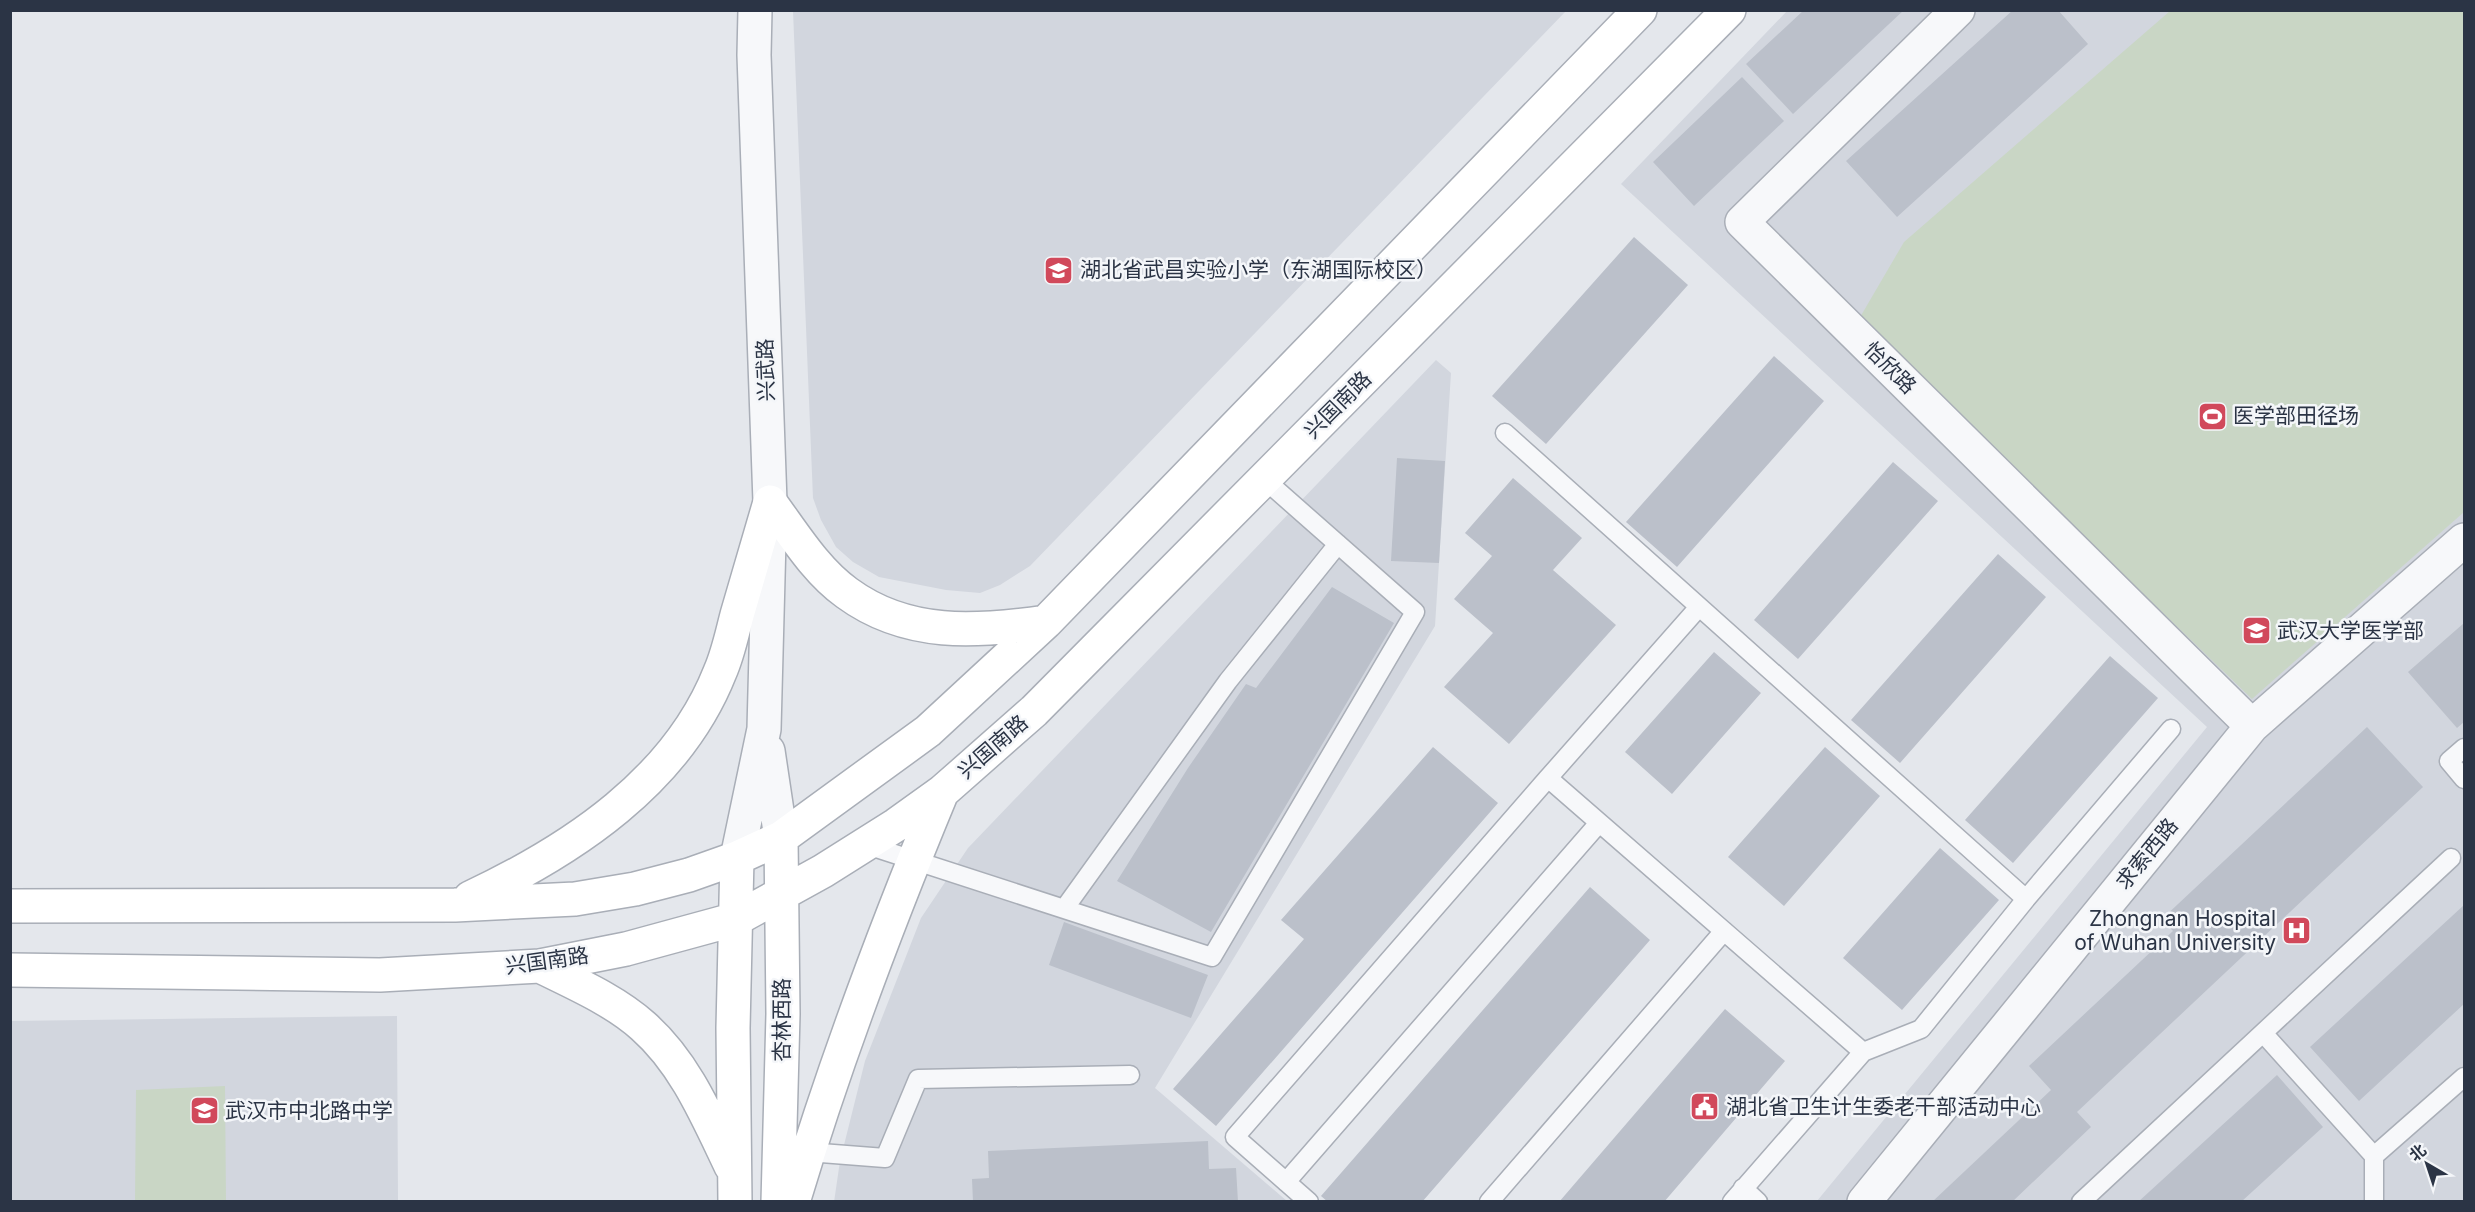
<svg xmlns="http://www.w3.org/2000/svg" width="2475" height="1212" viewBox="0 0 2475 1212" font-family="Inter,'Noto Sans SC',sans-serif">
<rect width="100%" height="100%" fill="#e4e7ec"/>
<path fill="#d2d6de" d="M793,11v-1l773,1 -536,555 -30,19 -20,8 -34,-3 -67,-13 -26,-15 -17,-15 -15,-27 -8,-22z
M1787,11h677v1190h-647l390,-474 -586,-543z
M1436,360l15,13 -16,253 -280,462 132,113 -453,1 6,-41 25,-100 56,-143 47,-70z
M397,1016l1,185h-387l-1,-180z"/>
<path fill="#c9d6c5" d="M2170,11h294v501l-212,187 -393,-380 45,-77z
M225,1086l1,115h-91l1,-111z"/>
<path fill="#bbc0ca" d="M1804,10h100l-111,104 -47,-50z
M2013,10h45l30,34 -191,173 -51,-56z
M1742,77l42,44 -90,85 -41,-44z
M1634,237l54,48 -142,159 -54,-48z
M1774,356l50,45 -147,166 -51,-45z
M1397,458l48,3 -6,102 -48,-2z
M1893,462l45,39 -140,158 -44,-39z
M1513,478l69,60 -29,32 63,55 -107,119 -65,-57 49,-54 -39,-34 38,-43 -27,-23z
M1998,554l48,43 -146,166 -49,-43z
M1332,587l62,36 -183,309 -94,-51 71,-113 58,-84 10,4z
M2464,623v99l-7,6 -49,-56z
M1714,652l47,41 -89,101 -47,-42z
M2110,656l48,42 -145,165 -48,-43z
M2367,727l56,60 -346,325 14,15 -79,75h-80l119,-112 -22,-24 144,-135 -11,-12z
M1433,747l65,56 -282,323 -43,-37 131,-150 -23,-19z
M1825,747l55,49 -96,110 -56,-49z
M1940,848l59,52 -97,110 -59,-52z
M1590,887l60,53 -228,262h-94l-7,-6z
M2464,905v99l-105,97 -49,-54z
M1064,922l144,53 -17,43 -142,-53z
M1725,1009l60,52 -121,141h-105z
M2277,1075l46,52 -82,75h-103z
M1208,1141l1,28 27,-1 2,34h-265l-1,-23 17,-1 -1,-27z"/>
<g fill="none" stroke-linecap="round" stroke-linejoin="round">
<defs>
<path id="service" d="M1505,433l521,466
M2464,748l-15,13 15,18
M1548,778l151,-171
M867,845l345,112 203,-345 -151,-133
M1064,909l164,-228 110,-137
M2263,1033l111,123v46
M1863,1052l58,-23 105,-130 145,-170
M808,1152l77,6 33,-79 212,-4
M2374,1156l90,-79
M1286,1182l313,-359
M1743,1188l15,14
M1309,1202l-74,-65 313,-359 315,274 -131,150
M1489,1202l235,-271
M2081,1202l370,-344"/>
<path id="minor" d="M1958,10l-216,212 510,504
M1864,1202l388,-476 212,-186"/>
<path id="tertiary" d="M768,751l13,87
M737,858l27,-129 6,-227 -16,-447 1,-45"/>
<path id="secondary" d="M770,502c23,31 45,68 77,91 60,44 129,39 199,29
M470,898c102,-48 207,-117 250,-226 8,-18 12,-38 17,-57 11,-38 22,-76 33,-113
M10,906l445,-1 120,-6 60,-10 54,-14 48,-17 44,-20 147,-107 118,-109 594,-612
M540,966c34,17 74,34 103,60 42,37 64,90 88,140
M10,970l370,5 160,-9 86,-17 110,-30 87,-48 73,-46 46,-33 92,-81 695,-701
M735,1202l-2,-174 4,-170
M778,1202l5,-188 -2,-176
M793,1202c42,-140 93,-275 149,-410"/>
</defs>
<use href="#service" stroke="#a9aeb7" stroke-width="21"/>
<use href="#minor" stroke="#a9aeb7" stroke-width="36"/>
<use href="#tertiary" stroke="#a9aeb7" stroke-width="36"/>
<use href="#secondary" stroke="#a9aeb7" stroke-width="36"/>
<use href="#service" stroke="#f7f8fa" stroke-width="18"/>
<use href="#minor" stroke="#f7f8fa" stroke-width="33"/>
<use href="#tertiary" stroke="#f7f8fa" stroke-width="33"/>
<use href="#secondary" stroke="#fff" stroke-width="33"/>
</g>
<defs>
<symbol id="school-square" viewBox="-11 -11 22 22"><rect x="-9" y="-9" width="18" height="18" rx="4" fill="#d1495b" stroke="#f4f6f9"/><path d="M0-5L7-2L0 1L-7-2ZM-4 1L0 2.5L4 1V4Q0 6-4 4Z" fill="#fff"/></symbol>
<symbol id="stadium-square" viewBox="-11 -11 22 22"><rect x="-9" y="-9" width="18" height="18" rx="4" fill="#d1495b" stroke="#f4f6f9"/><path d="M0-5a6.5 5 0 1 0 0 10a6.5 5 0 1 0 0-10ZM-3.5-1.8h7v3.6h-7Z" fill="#fff"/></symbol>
<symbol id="university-square" viewBox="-11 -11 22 22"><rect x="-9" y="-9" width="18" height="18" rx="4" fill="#d1495b" stroke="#f4f6f9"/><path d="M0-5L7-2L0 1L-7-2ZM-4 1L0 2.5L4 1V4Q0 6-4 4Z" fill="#fff"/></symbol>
<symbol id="hospital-square" viewBox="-11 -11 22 22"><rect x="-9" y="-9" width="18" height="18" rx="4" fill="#d1495b" stroke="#f4f6f9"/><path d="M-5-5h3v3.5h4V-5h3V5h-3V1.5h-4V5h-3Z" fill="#fff"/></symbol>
<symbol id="civic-square" viewBox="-11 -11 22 22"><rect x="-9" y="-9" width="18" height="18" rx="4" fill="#d1495b" stroke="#f4f6f9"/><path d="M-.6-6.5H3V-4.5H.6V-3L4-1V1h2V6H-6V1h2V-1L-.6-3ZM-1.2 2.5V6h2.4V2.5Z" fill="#fff"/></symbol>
</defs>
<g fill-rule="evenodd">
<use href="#school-square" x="1042" y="254" width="33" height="33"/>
<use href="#stadium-square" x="2196" y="400" width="33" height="33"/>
<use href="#university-square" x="2240" y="614" width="33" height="33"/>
<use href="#hospital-square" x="2280" y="914" width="33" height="33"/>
<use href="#civic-square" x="1688" y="1090" width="33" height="33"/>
<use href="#school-square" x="188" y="1094" width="33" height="33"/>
</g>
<g text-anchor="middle" stroke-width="5" stroke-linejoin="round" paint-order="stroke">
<g font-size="21" fill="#2b3445" stroke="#f4f6f9" text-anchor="start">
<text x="1080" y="277">湖北省武昌实验小学（东湖国际校区）</text>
<text x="2233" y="423">医学部田径场</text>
<text x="2277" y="638">武汉大学医学部</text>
<text x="2276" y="926" text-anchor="end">Zhongnan Hospital<tspan x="2276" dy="24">of Wuhan University</tspan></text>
<text x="1726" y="1114">湖北省卫生计生委老干部活动中心</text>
<text x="225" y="1118">武汉市中北路中学</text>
</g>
<g font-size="21" fill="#2b3445" stroke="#f4f6f9">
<text transform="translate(1890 368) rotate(45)" y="7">怡欣路</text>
<text transform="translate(766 370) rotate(-92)" y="7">兴武路</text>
<text transform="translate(1338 405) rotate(-45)" y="7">兴国南路</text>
<text transform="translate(993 747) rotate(-41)" y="7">兴国南路</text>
<text transform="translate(2147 854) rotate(-51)" y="7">求索西路</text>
<text transform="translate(547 961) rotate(-8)" y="7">兴国南路</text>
<text transform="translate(782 1020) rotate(-90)" y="7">杏林西路</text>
</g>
</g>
<rect width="2475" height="1212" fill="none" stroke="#2b3445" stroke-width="24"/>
<g transform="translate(2427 1164) rotate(321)" stroke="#f4f6f9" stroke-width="4.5" paint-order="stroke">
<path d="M0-4.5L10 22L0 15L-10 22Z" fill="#2b3445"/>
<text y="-9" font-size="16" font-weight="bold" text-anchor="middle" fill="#2b3445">北</text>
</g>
</svg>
